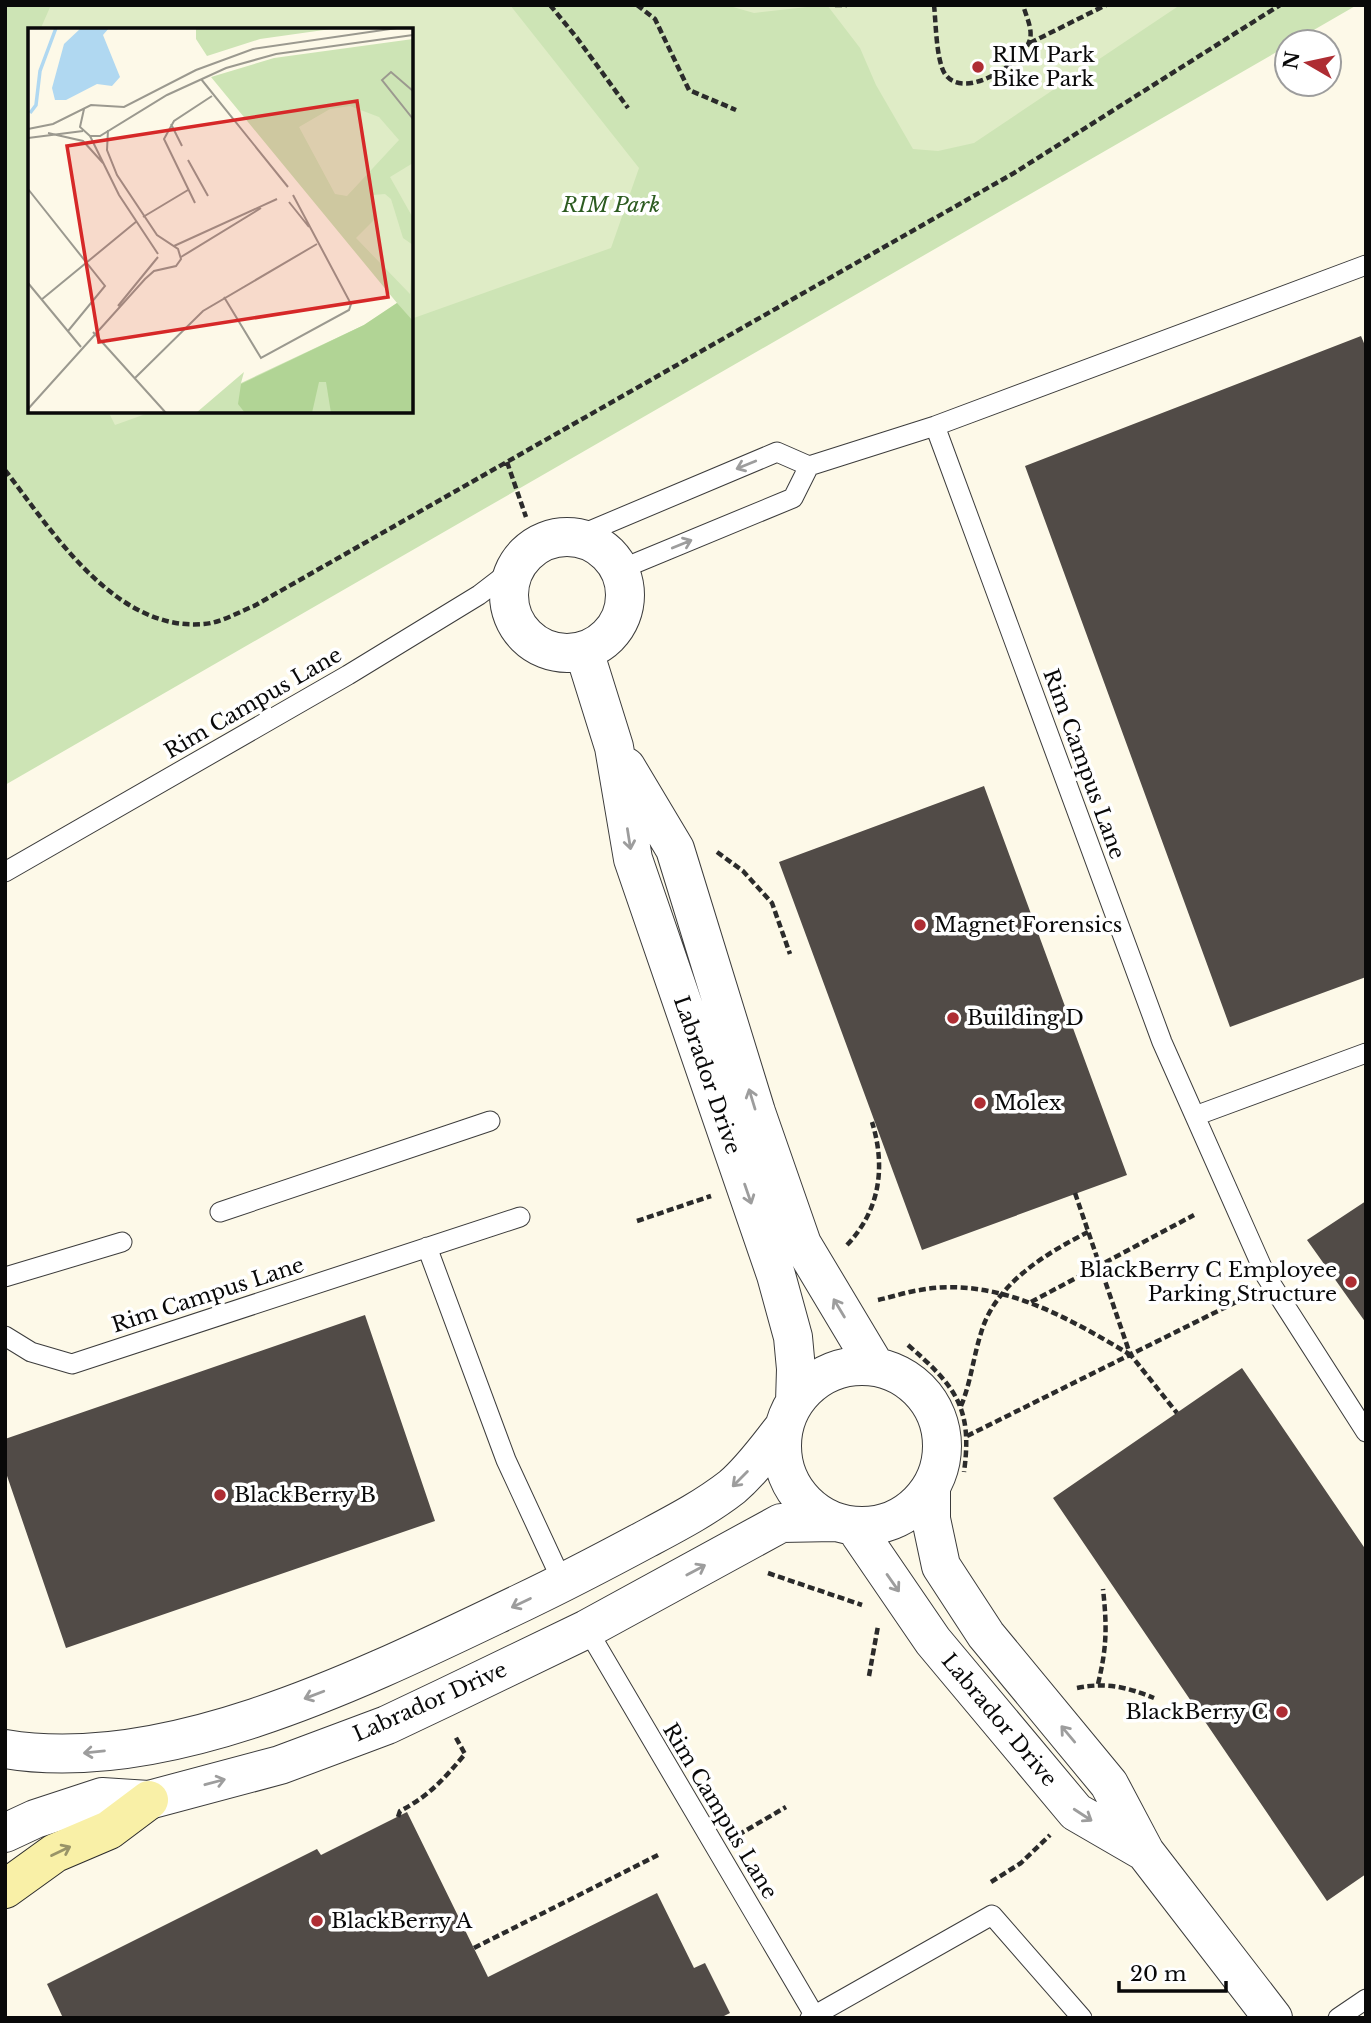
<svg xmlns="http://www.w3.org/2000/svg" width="1371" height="2023" viewBox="0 0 1371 2023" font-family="'Libre Baskerville',serif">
<rect width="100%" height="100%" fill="#fdf9e8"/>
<path fill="#cde4b5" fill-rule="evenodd" d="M5,5h1352l-64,37h-6v4l-1282,739zM30,30h381v381h-381z"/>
<path fill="#dfecc6" d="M51,5h459l129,163 -28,80 -200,71v-289h-371z
M726,5h99l-71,8z
M827,5h353l-206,138 -36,8 -25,-2 -37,-64 -16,-37z
M108,411h46l-39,14z"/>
<path fill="#514b47" d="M1361,336l5,12v629l-136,50 -205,-561z
M984,786l143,389 -205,75 -143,-388z
M1366,1201v122l-59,-83z
M365,1315l70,206 -369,127 -61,-178v-31z
M1242,1368l124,182v324l-39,27 -274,-403z
M407,1812l81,165 169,-84 37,75 11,-5 25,50 -10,5h-657l-16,-34 270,-135 4,6z"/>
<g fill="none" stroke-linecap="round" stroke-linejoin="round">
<defs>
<path id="service" d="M935,426l227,616 104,234 100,156
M573,538l204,-86 32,14 126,-40 431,-161
M619,570l174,-72 16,-32
M5,872l343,-197 131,-80 39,-30
M1195,1116l171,-63
M220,1212l270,-91
M427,1247l79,213 57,123
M5,1277l117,-35
M5,1336l26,16 41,12 448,-147
M587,1629l229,389
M810,2018l182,-103 90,103
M1338,2018l28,-19"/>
<path id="minor" d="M509 595a58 58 0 1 1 116 0a58 58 0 1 1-116 0Z
M584,651l30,96 19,112 143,416 17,62 3,32 -1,33
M626,767l49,82 81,263 46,132 73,122
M782 1446a80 80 0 1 1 160 0a80 80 0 1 1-160 0Z
M931,1489v30l10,47 45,69 123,149 36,68 128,166
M855,1527l78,114 143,171 69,40
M5,1749c166,28 371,-77 518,-147 42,-20 82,-41 123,-63 30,-16 59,-31 86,-52 20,-17 36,-40 52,-60
M5,1833l30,-14 67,-22 47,3 131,-35 107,-40 59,-28 141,-68 194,-106 54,-1"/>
<path id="secondary" d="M5,1889l50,-36 54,-23 40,-30"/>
</defs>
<use href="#service" stroke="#3c3c3c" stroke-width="21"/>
<use href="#minor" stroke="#3c3c3c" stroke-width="40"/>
<use href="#secondary" stroke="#2b2b2b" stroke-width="40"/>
<path stroke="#2b2b2b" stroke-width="4.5" stroke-dasharray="7 3.5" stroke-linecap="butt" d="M550,5l27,33 51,70
M637,5l18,14 34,71 47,20
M835,5h12
M934,5c2,18 2,55 11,69 19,27 76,-10 84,-32 5,-11 -3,-26 -6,-37
M1030,43l76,-38
M507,462l19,55
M5,470c47,61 110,162 199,154 16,-1 35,-12 50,-18l760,-433 266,-168
M717,852l26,19 29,32 18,51
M1075,1193l55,161 47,59
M637,1221l74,-25
M847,1245c33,-35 39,-78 25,-123
M878,1300c14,-3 28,-8 42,-10 76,-14 147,27 209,64
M1031,1302l163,-87
M908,1345c47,41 65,62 56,127
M961,1406c10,-24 12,-48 20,-73 14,-49 64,-79 107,-101
M967,1436l269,-134
M768,1573l94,32
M869,1676l9,-50
M1098,1684c9,-37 9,-58 5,-95
M1077,1688c29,-6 50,-1 77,10
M398,1817l2,-6c29,-15 44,-32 65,-57l-10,-18
M738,1835l48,-28
M991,1882l30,-19 29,-28
M474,1948l184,-93"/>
<use href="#service" stroke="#fff" stroke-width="19"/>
<use href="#minor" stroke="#fff" stroke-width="38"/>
<use href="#secondary" stroke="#f9f0a7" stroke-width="38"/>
</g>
<defs><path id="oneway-shaft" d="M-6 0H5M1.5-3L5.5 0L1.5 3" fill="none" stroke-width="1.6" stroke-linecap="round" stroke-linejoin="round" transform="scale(1.75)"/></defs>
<g stroke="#9d9d9d">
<use href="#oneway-shaft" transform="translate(746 465) rotate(158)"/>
<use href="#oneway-shaft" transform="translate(682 544) rotate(-22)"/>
<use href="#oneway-shaft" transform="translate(629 839) rotate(81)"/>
<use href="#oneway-shaft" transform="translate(752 1099) rotate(-107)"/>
<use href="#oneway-shaft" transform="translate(748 1194) rotate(71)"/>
<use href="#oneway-shaft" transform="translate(839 1308) rotate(-121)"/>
<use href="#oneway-shaft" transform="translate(740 1479) rotate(135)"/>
<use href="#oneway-shaft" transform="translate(696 1570) rotate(-28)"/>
<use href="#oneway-shaft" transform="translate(893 1583) rotate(55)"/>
<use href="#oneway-shaft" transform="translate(521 1603) rotate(154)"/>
<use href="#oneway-shaft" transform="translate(314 1695) rotate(159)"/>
<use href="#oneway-shaft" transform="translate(1068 1734) rotate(-130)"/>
<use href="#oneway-shaft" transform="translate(94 1752) rotate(174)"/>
<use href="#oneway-shaft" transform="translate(215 1782) rotate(-15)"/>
<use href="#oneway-shaft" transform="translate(1083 1815) rotate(33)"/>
</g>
<use stroke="#999468" href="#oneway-shaft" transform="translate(61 1851) rotate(-26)"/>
<g fill="#ae2d33" stroke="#fff" stroke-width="2.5">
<circle cx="978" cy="67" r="7"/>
<circle cx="920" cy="925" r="7"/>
<circle cx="953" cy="1018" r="7"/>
<circle cx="980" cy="1103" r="7"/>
<circle cx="1351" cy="1282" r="7"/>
<circle cx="220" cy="1495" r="7"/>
<circle cx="1282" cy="1712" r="7"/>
<circle cx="317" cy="1921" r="7"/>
</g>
<g text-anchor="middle" stroke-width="7" stroke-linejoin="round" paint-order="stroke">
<g font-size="21" fill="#090909" stroke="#fff" text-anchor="start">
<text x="992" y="62">RIM Park<tspan x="992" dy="24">Bike Park</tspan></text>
<text x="934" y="932">Magnet Forensics</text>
<text x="967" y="1025">Building D</text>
<text x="994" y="1110">Molex</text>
<text x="1337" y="1277" text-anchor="end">BlackBerry C Employee<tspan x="1337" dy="24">Parking Structure</tspan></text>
<text x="234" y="1502">BlackBerry B</text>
<text x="1268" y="1719" text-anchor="end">BlackBerry C</text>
<text x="331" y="1928">BlackBerry A</text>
</g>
<g font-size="21" font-style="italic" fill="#2c5b20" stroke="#fff">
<text x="611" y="212">RIM Park</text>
</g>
<g font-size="21" fill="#090909" stroke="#fff">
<text transform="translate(253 703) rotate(-30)" y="7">Rim Campus Lane</text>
<text transform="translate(1084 764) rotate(70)" y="7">Rim Campus Lane</text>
<text transform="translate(707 1075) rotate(71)" y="7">Labrador Drive</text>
<text transform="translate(208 1295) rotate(-18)" y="7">Rim Campus Lane</text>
<text transform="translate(430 1702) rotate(-24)" y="7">Labrador Drive</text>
<text transform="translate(999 1720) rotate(50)" y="7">Labrador Drive</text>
<text transform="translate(720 1811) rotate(59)" y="7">Rim Campus Lane</text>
</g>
</g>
<g transform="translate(28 28)">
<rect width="385" height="385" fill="#fdf9e8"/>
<path d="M168,0h142l-78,11 -53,17 -11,-17zM385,11v374h-217l48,-41 -3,11 123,-58 33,-22 -186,-226 63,-19z" fill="#cde4b5"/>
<path d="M369,275l16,18v92h-82l-5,-31h-7l-7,31h-67l-7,-9 3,-20 123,-59z" fill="#b1d495"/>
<path d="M322,78l29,11 20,23 -52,56 -12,-2 -36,-67 31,-18zM385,135v55l-23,-41zM357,166l6,5 12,39 10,7 -3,49 -54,-56 19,-19 -2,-24z" fill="#dfecc6"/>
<path d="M53,0h28l-6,7 17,42 -8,9 -15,-2 -31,16h-11l-3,-12 12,-44z" fill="#b0d8f1"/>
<path fill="none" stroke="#b0d8f1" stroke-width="3.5" d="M2,85l6,-8 4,-34 16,-43"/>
<path fill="none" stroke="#9b998f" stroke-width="2" d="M173,51l87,108M385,63l-22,-19 -9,8 31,39M56,81l-4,18 10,9h10l67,-41 59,-27 50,-14 137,-19M143,96l11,22M0,101l25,-5 38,-19 33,2 72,-37 57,-21 144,-21M20,105l35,8 20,22M62,108l29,59 39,59M0,110l55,-7M160,132l20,36M0,161l77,97 -37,45M261,174l20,25M167,175l-31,-64 10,-18 38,-25M115,189l45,-27M146,218l103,-47M153,229l80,-49M0,255l53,64M196,269l37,61 88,-48 2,-6 -58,-109M13,272l96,-79M90,278l40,-49M65,304l73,81M107,350l68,-67 114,-67M0,381l117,-130 9,-8 22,-5 5,-7 -3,-10 -21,-14 -40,-60 -10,-25 1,-20"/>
<path fill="#d62828" fill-opacity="0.15" stroke="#d62828" stroke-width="3.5" d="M329,73l31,196 -289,45 -32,-196z"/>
<rect width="385" height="385" fill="none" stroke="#090909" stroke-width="3.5"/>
</g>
<rect width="1371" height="2023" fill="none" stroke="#090909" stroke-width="14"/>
<g transform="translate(1308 63) rotate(279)"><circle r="33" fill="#ffffff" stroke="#9d9d9d" stroke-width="2"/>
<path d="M0-5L12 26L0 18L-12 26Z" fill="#ae2d33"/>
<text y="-10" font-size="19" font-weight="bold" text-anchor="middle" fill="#090909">N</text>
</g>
<path d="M1119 1981v10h107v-10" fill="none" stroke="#090909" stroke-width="3.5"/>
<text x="1130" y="1981" font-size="21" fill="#090909" stroke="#ffffff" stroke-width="5" paint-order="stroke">20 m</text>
</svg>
